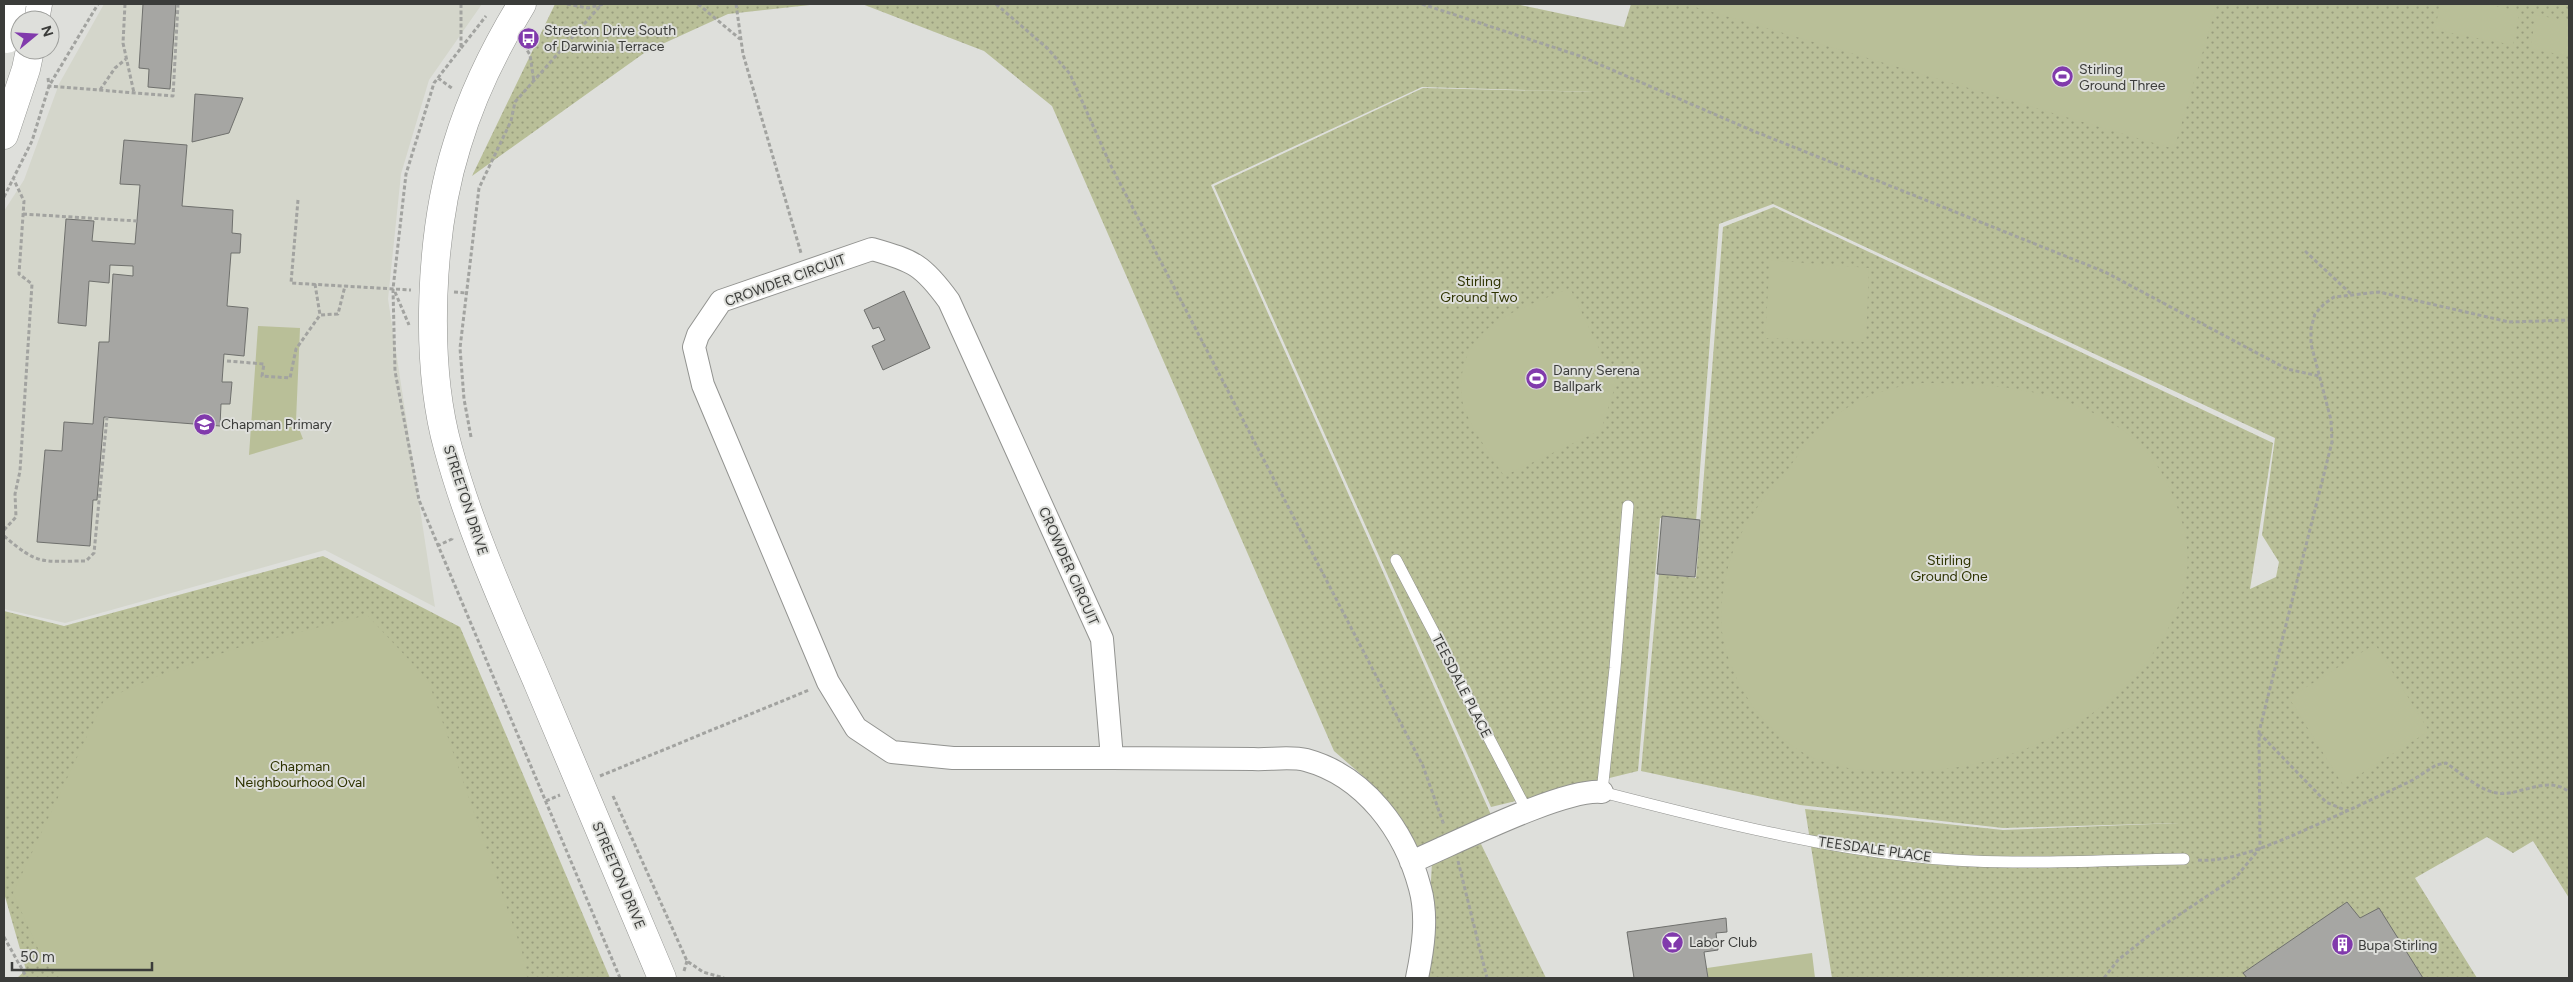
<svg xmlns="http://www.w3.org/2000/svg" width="2573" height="982" viewBox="0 0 2573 982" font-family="Figtree,sans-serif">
<defs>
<pattern id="grass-dots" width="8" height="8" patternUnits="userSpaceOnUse" patternTransform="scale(1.25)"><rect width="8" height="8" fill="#b9bf98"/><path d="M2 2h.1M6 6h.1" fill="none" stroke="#989c7d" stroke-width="1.8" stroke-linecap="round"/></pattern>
</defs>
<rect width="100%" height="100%" fill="#dedfdb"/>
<path fill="#d4d6cb" d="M104,4h378l-53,76 -28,94 -13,125 47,308 -110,-57 -260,73 -61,-14v-398l20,-31 35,-96z"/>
<path fill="url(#grass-dots)" d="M555,4h264l-91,10 -81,37 -175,125z
M862,4h654l108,23 7,-23h938v894l-36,-57 -20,12 -26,-16 -72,41 62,100h-645l-27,-169 198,21 176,-7 -176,5 -203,-23 -159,-34 18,-197 37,4 27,-351 51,-20 499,236 -23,146 26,-12 3,-15 -17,-27 13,-97 -502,-234 -54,20 -23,297 -36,-3 -22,253 -147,36 -277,-621 209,-98 172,4 -173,-5 -211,98 281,632 -74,31 -47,-65 -37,-32 -282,-645 -68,-55z
M323,556l137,71 150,351h-593l9,-8 -22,-77v-282l60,15z
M1481,844l65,134h-122l2,-6 6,-110z"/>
<path fill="#b9bf98" d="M1685,4h532l-43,145z
M2440,4h43l37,7 -7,34 -78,-15z
M2536,15l33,6v35l-39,-7z
M1770,260l99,8 -3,74 -101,-4z
M1570,288l46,96 -15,46 -97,46c-13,-21 -30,-43 -39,-66 -5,-12 -5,-28 -2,-41 11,-50 64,-62 107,-81z
M258,326l42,2 -4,93 7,18 -54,16z
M1921,383c64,0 127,4 184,36 40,22 60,51 74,93 14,41 11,71 -8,111 -44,91 -151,144 -250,148 -31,1 -65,1 -94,-8 -54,-17 -93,-72 -104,-125 -5,-27 0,-55 8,-81 8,-23 22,-45 37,-64 6,-7 13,-13 18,-20 33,-53 71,-82 135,-90z
M367,615l61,65 94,271 5,27h-463l-19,-14 -32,-71 91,-193 56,-25 80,-28z
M2375,644l54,87 -86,54 -54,-87z
M1812,953l3,25h-107l-1,-10z"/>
<path fill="#a6a6a3" stroke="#6f706d" d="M143,4h33l-6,85 -22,-2 1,-18 -10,-1z
M195,94l48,4 -14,35 -37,9z
M124,140l63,5 -5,61 51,4 -1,23 9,1 -1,19h-9l-4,53 21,2 -4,48 -20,-2 -2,28h10l-2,22h-9l-1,22 -116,-9 -7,83h-4l-3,46 -53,-4 8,-92 17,1 2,-29 29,2 6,-82h10l4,-68 20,2v-10l-23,-1 -1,18 -20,-2 -3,45 -28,-3 8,-104 28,2 -2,20 43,3 5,-59 -20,-1z
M904,291l26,57 -47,22 -11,-24 13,-6 -6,-13 -6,2 -9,-19z
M1662,516l38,4 -5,57 -38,-3z
M2347,902l13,16 19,-10 44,70h-176l-4,-5z
M1726,918l1,14 -11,1 2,17 -14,2 4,26h-74l-7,-46z"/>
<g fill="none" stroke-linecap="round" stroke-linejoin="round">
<defs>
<path id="lane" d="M1628,506l-13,162 -13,124c101,26 203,52 307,64 90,11 185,4 275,3
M1396,560l131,251"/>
<path id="street" d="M872,249c42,12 51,16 77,52l153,338 10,119h-159l-61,-6 -36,-24 -28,-46 -125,-297 -9,-38 4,-12 23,-34z
M1112,758c47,0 94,1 141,1 16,1 37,-3 53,1 59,16 99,71 114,128 8,29 3,61 -3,90
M1411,862c41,-17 152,-74 191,-70"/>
<path id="secondary" d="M522,4c-27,44 -50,91 -65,141 -27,86 -33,216 -9,303 22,81 56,156 89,233 42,99 84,198 125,297
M35,20l3,-16
M4,135l22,-66 4,-19"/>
</defs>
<use href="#lane" stroke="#929390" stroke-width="12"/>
<use href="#street" stroke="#929390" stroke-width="24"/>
<use href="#secondary" stroke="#929390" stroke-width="29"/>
<path stroke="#a2a3a0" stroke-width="3" stroke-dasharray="4 2.5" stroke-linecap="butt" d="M125,4l-2,39 11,50
M461,4v44l-27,35 -28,91 -13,115 2,82 24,129 201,478
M567,4l21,4 16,-4
M698,4l42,35
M736,4l7,50 58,199
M996,4l51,44 23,26 40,90 313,602 21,59
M1422,4l158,52 171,74 354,142 182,97 32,7
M524,45l6,10 4,27
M461,48l25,-32
M48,78l1,8 124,10 5,-92
M438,78l15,11
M100,90l15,-22 11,-9
M4,197l28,-56 17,-55 49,-82
M298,200l-7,83 120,7
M23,214l114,7
M2305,251l47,44
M315,284l5,31 18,-1 7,-28
M395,292l14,33
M454,292l12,1
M227,361l37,3 -2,12 28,2 6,-29 24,-34
M471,437l-7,-38 -4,-51 19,-160 32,-67 4,-19 86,-97
M4,530l12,-13 -1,-23 5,-23 12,-187 -13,-10 5,-73 -10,-21
M4,536c35,30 37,25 82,25l8,-8 13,-136
M437,546l15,-7v-3
M2259,733l67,69 21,9 66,-31 23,-15 10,-2c15,10 33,27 51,30 22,4 50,-19 72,-1
M600,776l209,-86
M613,796l74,165 16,11 21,6
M546,801l14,-6
M2198,860c41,4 110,-32 149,-49
M1458,861l29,117
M4,937l23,41
M684,971l3,-10
M2104,978l14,-18 34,-27 85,-57 23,-28 -1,-116 73,-290 -1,-22 -20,-76v-16l4,-14 9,-10 10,-7 45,-5 130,30 60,-2"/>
<use href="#lane" stroke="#fff" stroke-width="11"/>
<use href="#street" stroke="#fff" stroke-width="22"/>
<use href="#secondary" stroke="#fff" stroke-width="28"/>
<defs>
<path id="secondary-bridge" d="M7,39l5,-35"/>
</defs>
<use href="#secondary-bridge" stroke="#929390" stroke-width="29" stroke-linecap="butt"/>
<use href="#secondary-bridge" stroke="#fff" stroke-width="28"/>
</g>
<defs>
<symbol id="bus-disc" viewBox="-11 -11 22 22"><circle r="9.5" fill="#813aac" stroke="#dedfdb"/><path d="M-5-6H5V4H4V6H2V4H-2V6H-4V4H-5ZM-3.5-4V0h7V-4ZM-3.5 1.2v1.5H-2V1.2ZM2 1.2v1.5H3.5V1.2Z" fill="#fff"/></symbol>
<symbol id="stadium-disc" viewBox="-11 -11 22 22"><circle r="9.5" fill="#813aac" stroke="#dedfdb"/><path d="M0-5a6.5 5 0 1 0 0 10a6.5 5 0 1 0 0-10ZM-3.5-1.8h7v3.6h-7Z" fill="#fff"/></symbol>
<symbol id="school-disc" viewBox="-11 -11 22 22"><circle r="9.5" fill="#813aac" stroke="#dedfdb"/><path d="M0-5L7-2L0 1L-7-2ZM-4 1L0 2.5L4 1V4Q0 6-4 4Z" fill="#fff"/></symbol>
<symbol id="bar-disc" viewBox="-11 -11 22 22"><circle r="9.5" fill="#813aac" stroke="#dedfdb"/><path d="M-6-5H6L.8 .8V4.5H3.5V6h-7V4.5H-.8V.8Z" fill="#fff"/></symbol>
<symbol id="building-disc" viewBox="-11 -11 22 22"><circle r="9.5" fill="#813aac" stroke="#dedfdb"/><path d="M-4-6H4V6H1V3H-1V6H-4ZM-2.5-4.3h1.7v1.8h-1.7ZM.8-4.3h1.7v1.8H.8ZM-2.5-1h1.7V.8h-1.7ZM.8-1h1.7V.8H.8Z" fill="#fff"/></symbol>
</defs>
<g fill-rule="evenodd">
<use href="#bus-disc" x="516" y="26" width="25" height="25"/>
<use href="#stadium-disc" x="2050" y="64" width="25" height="25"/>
<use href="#stadium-disc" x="1524" y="366" width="25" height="25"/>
<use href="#school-disc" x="192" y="412" width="25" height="25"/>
<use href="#bar-disc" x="1660" y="930" width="25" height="25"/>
<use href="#building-disc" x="2330" y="932" width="25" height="25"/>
</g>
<g text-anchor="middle" stroke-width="4" stroke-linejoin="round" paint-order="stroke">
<g font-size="14" fill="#3b3c3a" stroke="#dedfdb" text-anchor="start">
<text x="544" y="35">Streeton Drive South<tspan x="544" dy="16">of Darwinia Terrace</tspan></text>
<text x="2079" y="74">Stirling<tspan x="2079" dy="16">Ground Three</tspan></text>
<text x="1553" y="375">Danny Serena<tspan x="1553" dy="16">Ballpark</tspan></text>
<text x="221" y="429">Chapman Primary</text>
<text x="1689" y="947">Labor Club</text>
<text x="2358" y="950">Bupa Stirling</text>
</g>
<g font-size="14" fill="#3b3c3a" stroke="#dedfdb">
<text transform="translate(785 280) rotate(-20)" y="5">CROWDER CIRCUIT</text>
<text transform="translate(466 500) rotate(72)" y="5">STREETON DRIVE</text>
<text transform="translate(1069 566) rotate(66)" y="5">CROWDER CIRCUIT</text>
<text transform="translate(1462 686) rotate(63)" y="5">TEESDALE PLACE</text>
<text transform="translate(1875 849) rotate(8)" y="5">TEESDALE PLACE</text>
<text transform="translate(619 875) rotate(67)" y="5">STREETON DRIVE</text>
</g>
<g font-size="14" fill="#2e3300" stroke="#dedfdb">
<text x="1479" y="286">Stirling<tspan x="1479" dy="16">Ground Two</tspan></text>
<text x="1949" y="565">Stirling<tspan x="1949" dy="16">Ground One</tspan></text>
<text x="300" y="771">Chapman<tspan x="300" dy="16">Neighbourhood Oval</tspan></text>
</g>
</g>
<rect width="2573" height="982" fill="none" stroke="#3b3c3a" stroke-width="10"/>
<g transform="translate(35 35) rotate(72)"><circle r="24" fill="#dedfdb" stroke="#9d9e9b"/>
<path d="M0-4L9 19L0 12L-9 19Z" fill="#813aac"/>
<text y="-8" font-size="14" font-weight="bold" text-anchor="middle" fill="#3b3c3a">N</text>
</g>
<path d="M12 962v8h140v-8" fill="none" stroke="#3b3c3a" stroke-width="2.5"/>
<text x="20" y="962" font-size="15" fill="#3b3c3a" stroke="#dedfdb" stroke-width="4" paint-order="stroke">50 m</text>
</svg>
